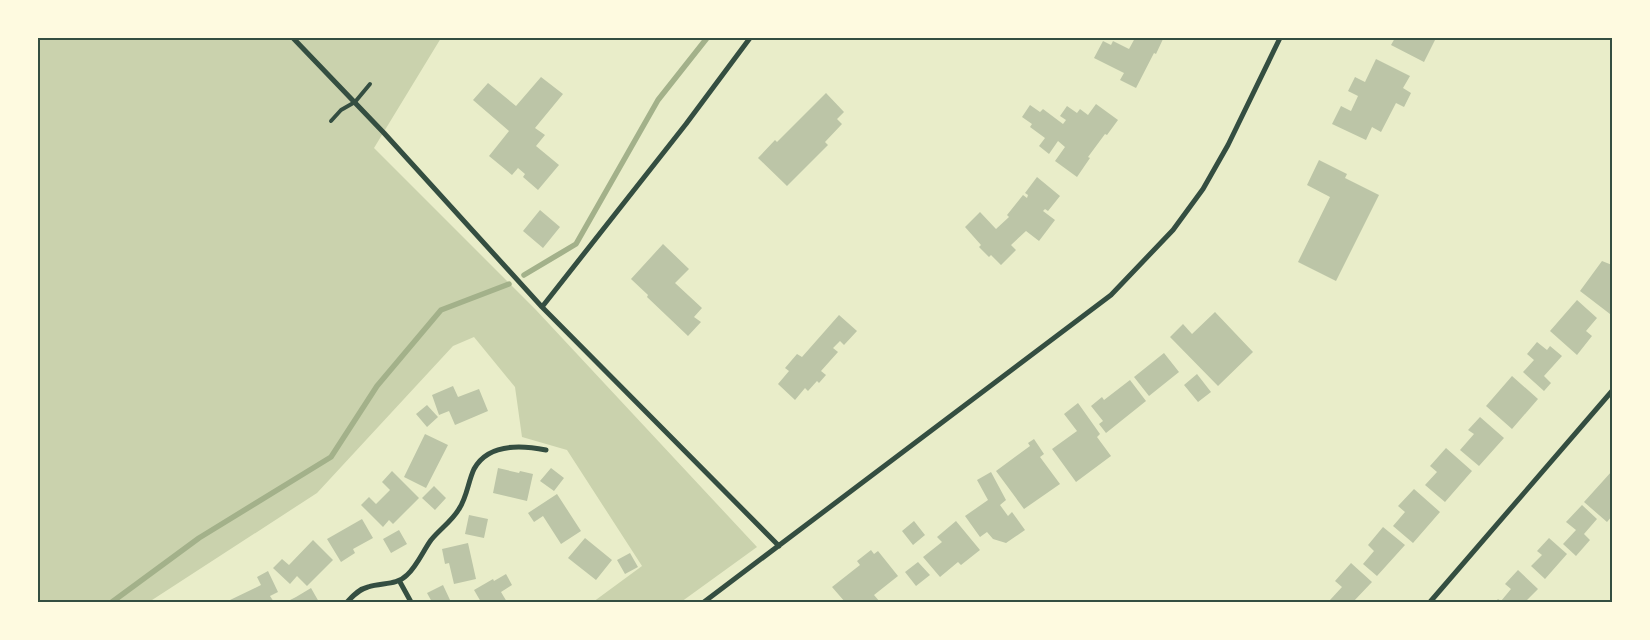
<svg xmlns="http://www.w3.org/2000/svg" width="1650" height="640" viewBox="0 0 1650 640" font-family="'Archivo Narrow',sans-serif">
<rect width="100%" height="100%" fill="#e9edc9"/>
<path fill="#cad2ad" d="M38,38h403l-67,110 162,162 221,237 -76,55h-88l49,-36 -75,-116 -45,-13 -7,-50 -41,-50 -21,9 -136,147 -168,109h-111z"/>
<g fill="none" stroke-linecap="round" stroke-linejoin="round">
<path stroke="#a3b18a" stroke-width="5.5" d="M524,275l52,-31 82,-144 49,-62
M112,602l87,-64 132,-81 46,-71 64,-76 68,-26"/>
</g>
<path fill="#bcc5a7" d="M1135,38l28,1 -7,15 -2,-1 -18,35 -16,-8 4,-7 -30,-15 9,-17 8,4 2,-4 16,8z
M1395,38h41l-12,24 -33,-17z
M1376,59l34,17 -7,12 8,5 -7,14 -8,-4 -15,29 -9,-5 -6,13 -34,-16 9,-18 10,5 7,-15 -10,-5 7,-14 10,5z
M541,77l22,17 -28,34 10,7 -9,11 23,19 -21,25 -15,-13 2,-3 -7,-6 -6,7 -23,-19 20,-25 -36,-31 15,-17 28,23z
M826,93l18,19 -7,7 5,5 -17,18 3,3 -41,41 -29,-28 17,-18 2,2z
M1096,104l22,16 -11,15 -2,-1 -17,23 2,1 -13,19 -22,-16 10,-14 -7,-6 -9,13 -10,-8 6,-8 -15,-11 2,-3 -10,-7 8,-12 10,7 3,-3 20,15 3,-4 -6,-4 7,-10 10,7 3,-4 8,6z
M1319,160l28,14 -2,4 34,17 -43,86 -38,-19 32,-65 -23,-12z
M1037,177l23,19 -12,15 -3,-2 -2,2 12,9 -16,21 -13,-10 -15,14 5,5 -15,15 -10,-10 -2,2 -10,-10 2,-2 -16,-18 15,-15 16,17 13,-12 -2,-2 16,-20 4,3 1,-3 -3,-2z
M540,210l20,17 -17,21 -20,-17z
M663,244l26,25 -14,14 27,25 -8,9 7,5 -13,14 -41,-39 1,-2 -17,-16z
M1602,261l10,4v46l-2,3 -30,-23z
M1577,300l20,18 -11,13 6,5 -15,19 -27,-24z
M1215,312l38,40 -35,34 -48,-49 13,-13 9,10z
M839,315l18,16 -13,14 -4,-4 -7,7 5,4 -17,19 5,4 -7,8 -2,-2 -9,10 -3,-3 -10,12 -17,-16 11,-13 -4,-3 12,-14 5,3z
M1537,342l10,8 3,-4 12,10 -18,20 7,7 -7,8 -21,-19 11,-12 -7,-6z
M1164,353l15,19 -30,24 -15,-19z
M1197,374l14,18 -13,10 -14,-17z
M1512,376l26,23 -26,30 -26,-23z
M1130,380l16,21 -40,32 -7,-9 4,-3 -12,-15 11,-9 2,3z
M453,386l5,11 21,-8 9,22 -33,14 -6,-14 -10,4 -7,-20z
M1078,403l22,31 -3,3 14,19 -35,26 -24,-33 25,-18 -13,-17z
M427,405l11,12 -11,10 -11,-13z
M1480,417l24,21 -25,28 -19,-16 14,-16 -6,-4z
M425,434l23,11 -22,43 -22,-11z
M1034,439l10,15 -4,3 20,27 -36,25 -28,-38 34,-25 -2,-3z
M1446,448l26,23 -27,31 -20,-17 12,-13 -7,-6z
M498,468l21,5 1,-2 13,3 -6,27 -34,-8z
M551,468l13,10 -10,13 -14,-10z
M392,471l27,27 -26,26 -4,-4 -6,7 -22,-22 8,-8 7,7 14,-14 -8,-8z
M1612,471v45l-5,6 -23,-20z
M991,472l15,28 -6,5 8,11 4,-4 13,18 -19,13 -13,-4 -6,-7 -7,5 -15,-21 23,-16 -11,-20z
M434,486l12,12 -11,12 -13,-12z
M1414,489l26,23 -27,31 -20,-17 12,-14 -7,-6z
M557,494l24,37 -20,13 -18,-28 -9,6 -6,-9z
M1582,505l15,14 -13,15 6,6 -14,16 -13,-12 13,-14 -10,-8z
M469,515l19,4 -4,19 -19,-4z
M362,519l11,19 -20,11 2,4 -14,9 -14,-23z
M914,521l11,14 -12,10 -11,-14z
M956,521l24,29 -19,15 -3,-3 -18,15 -17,-20 19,-15 -5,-5z
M1383,527l22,18 -28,31 -14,-12 11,-13 -6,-6z
M399,530l8,14 -16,9 -8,-14z
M585,538l27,22 -16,20 -28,-22z
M1549,538l18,16 -22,25 -14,-13 11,-11 -5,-4z
M313,540l20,20 -26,26 -10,-10 -7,8 -17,-16 9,-9 7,6z
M468,543l8,36 -22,5 -5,-21 -4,1 -3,-15z
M871,550l3,4 4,-3 20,25 -24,19 6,7h-35l-13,-15 28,-22 -3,-4z
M630,553l8,14 -13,7 -8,-14z
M918,562l12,13 -14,11 -11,-14z
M1351,563l21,19 -19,20h-20l-3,-2 12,-13 -7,-6z
M1518,570l20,19 -13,13h-30l3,-3 3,2 10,-12 -6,-5z
M268,571l10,21 -8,4 4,6h-43l-1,-2 31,-15 -4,-8z
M506,574l6,11 -11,7 6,10h-26l-7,-12 19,-11 1,2z
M443,585l7,15 -5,2h-13l-5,-9z
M311,588l8,14h-33l10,-5z"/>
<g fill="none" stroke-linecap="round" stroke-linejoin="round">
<path stroke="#344e41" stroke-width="4" d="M331,121l10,-11 14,-8 15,-18"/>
<path stroke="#344e41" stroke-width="5" d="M293,38l91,95 158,174 237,239
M542,307l144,-183 64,-86
M400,582l11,20
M347,602c6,-6 12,-13 21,-15 14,-5 28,-1 39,-12 10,-9 16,-24 24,-35 9,-11 21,-19 28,-31 8,-12 9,-27 15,-40 14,-26 47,-24 72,-19
M704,602l407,-307 62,-65 30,-41 25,-44 52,-107
M1430,602l182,-211"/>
</g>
<rect width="1650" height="640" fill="none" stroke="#fefae0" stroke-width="78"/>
<rect x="39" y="39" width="1572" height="562" fill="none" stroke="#344e41" stroke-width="2"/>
</svg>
